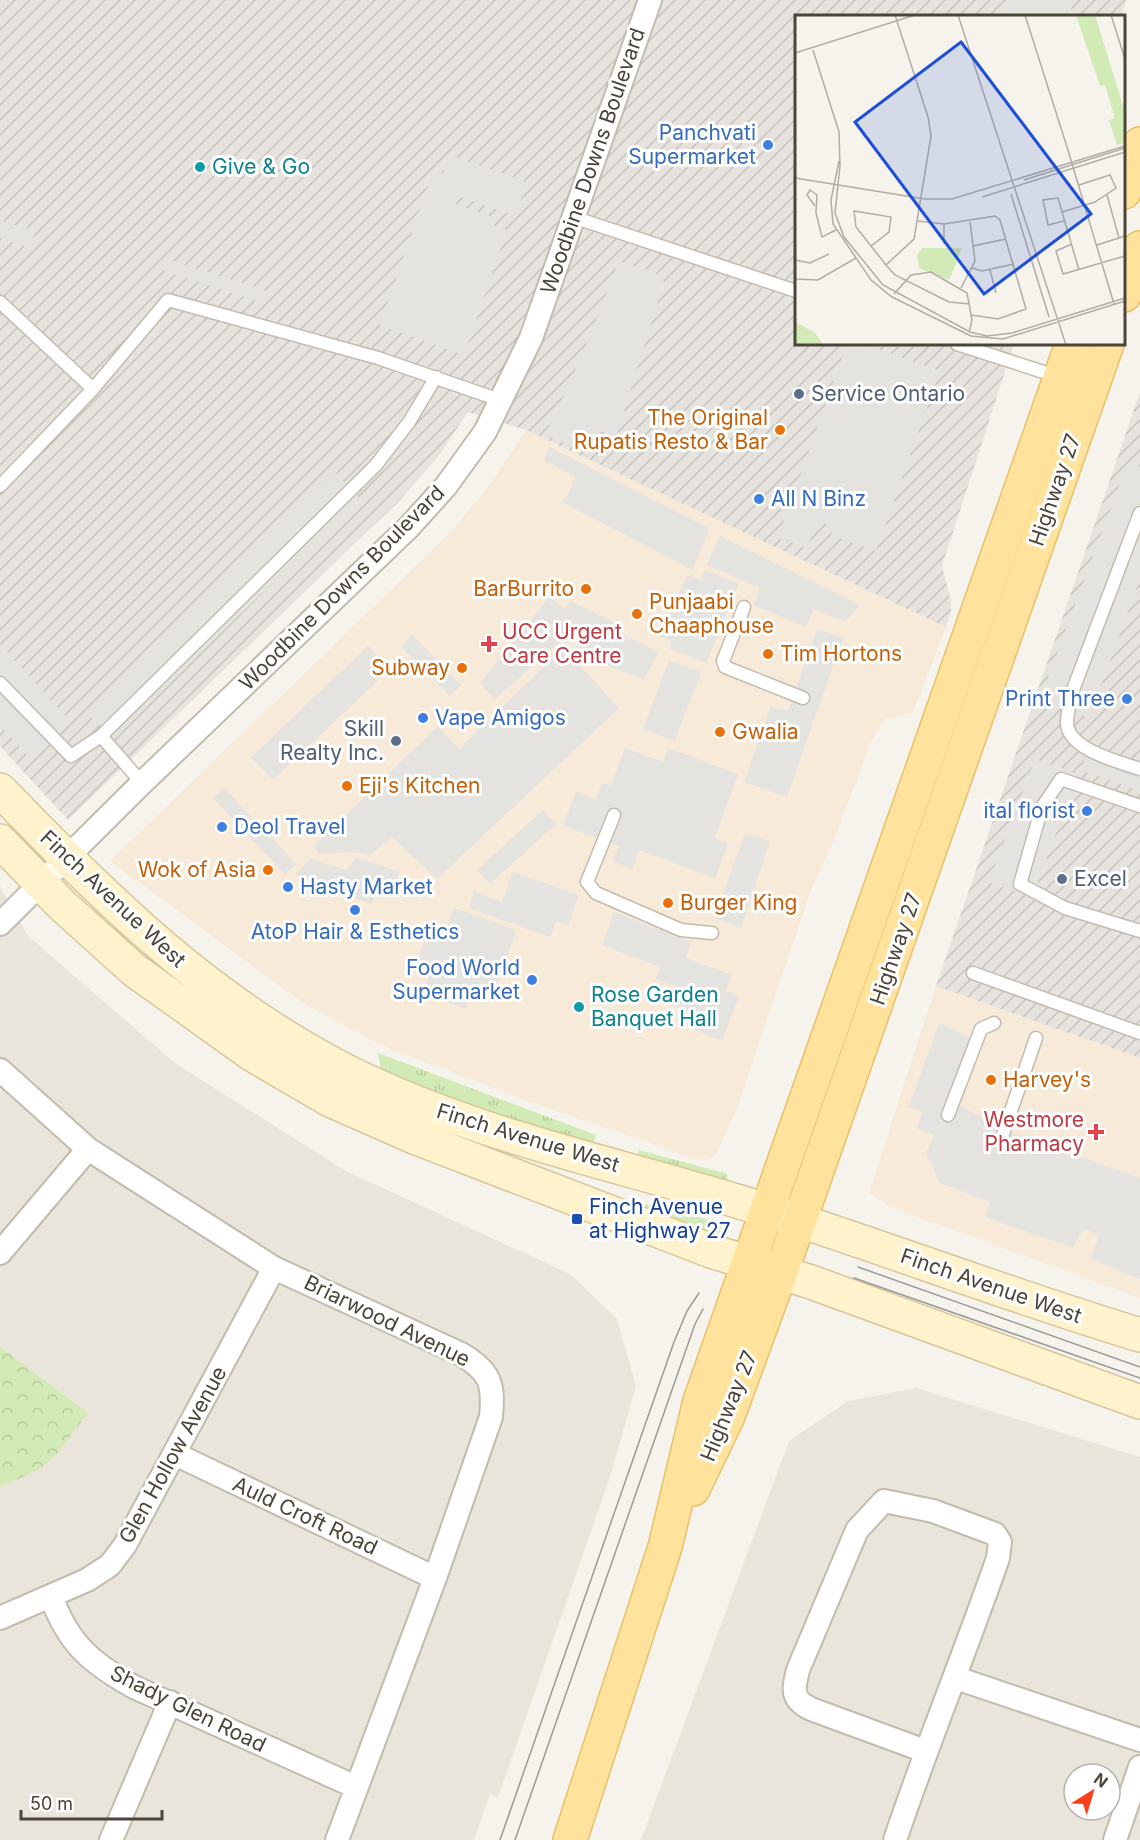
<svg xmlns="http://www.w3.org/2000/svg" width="1140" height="1840" viewBox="0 0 1140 1840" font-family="Inter,sans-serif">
<defs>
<pattern id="industrial-furrows" width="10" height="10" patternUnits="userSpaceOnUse" patternTransform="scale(1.5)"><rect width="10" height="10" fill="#e6e2dd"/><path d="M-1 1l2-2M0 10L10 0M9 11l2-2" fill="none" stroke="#c7c3be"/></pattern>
<pattern id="grass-tufts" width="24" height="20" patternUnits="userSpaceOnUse" patternTransform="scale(1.5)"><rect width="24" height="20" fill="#d2eab5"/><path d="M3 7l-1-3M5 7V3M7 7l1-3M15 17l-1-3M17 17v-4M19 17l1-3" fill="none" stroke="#b6ca9c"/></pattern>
<pattern id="forest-crowns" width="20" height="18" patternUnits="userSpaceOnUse" patternTransform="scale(1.5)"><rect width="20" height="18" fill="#d2eab5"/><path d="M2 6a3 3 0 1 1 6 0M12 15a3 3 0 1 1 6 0" fill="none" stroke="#b6ca9c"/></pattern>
</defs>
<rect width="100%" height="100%" fill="#f6f3ec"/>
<path fill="#eae5da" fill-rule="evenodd" d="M0,886l28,50 148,128 170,107 224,103 47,45 19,67 -25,88 -113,323 -8,-3 -16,46h-474z
M916,1388l224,69v383h-499l148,-399 59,-40zM1074,1774h36v36h-36z"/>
<path fill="#f7ead8" d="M526,430l420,197 -33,85 -29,8 -12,20 -41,108 -19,39 -74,220 -22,47 -8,6 -12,-1 -154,-53 -162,-61 -77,-42 -193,-142 339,-327 40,-48z
M936,986l204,72v240l-250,-91 -21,-15z"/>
<path fill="url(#industrial-furrows)" d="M0,0h1127l-6,16h-325v328h218l-72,222 9,35v11l-5,15 -420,-197 -58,-18 -31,46 -38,43 -331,319 -68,-74z
M1140,392v666l-204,-72z"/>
<path fill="url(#grass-tufts)" d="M378,1053l218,82 -5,14 -168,-57 -42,-23z
M639,1150l85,23 3,1v7l-91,-20z"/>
<path fill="url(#forest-crowns)" d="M0,1347l88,66 -32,42 -18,15 -38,17z"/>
<path fill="#d2eab5" d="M565,1184l156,39 1,2 -5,14z"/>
<path fill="#e5e3e0" d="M1007,0h67l-5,16h-68z
M449,155l78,27 -12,34 -63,-22 -2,8 46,16 -2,7 13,5 -43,125 -84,-30 53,-154 10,3z
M0,220l35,11 -5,17 -30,-10z
M165,259l102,32 -4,12 -102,-33z
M619,261l46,16 -48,157 -19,-3 -7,23 -46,-19 37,-79z
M847,344h16l77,27 -64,180 -45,-16 2,-8 -16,-6 -10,27 -29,-10z
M549,447l160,81 -16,42 -131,-68 7,-9 6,-16 -31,-17z
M1128,462l12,4v113l-51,139 -49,-19z
M336,473l24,26 -248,239 -23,-23z
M720,536l140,69 -15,17 -31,-13 -8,18 -53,-22 7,-17 -53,-23z
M705,570l34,14 -33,79 -37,-15 3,-7 -11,-4 26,-62 14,5z
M549,597l16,12 5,-8 44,21 -4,7 49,23 -15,28 -69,-27 6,-15 -11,-5 -75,66 -15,-16z
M817,629l26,9 -56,159 -43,-15 27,-76 17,5z
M412,635l49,50 -11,11 -49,-49z
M0,644l70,77 -40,37 -30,-33z
M368,646l22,23 -117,111 -22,-23z
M563,648l56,60 -182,171 -45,-42 -22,18 -18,-3 -34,2 -4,-8 124,-120 21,23z
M669,660l32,12 -26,69 -32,-12z
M625,748l38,14 5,-14 70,26 -23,64 13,6 -13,34 -76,-28 -7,19 -20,-8 7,-15 -56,-20 13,-35 20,9 6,-17 9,3z
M1086,754l54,19v18l-59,-21z
M1035,759l43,15 -46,124 -43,-16z
M224,788l72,76 -11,10 -72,-76z
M543,810l13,14 -66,60 -13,-14z
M745,834l25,7 -29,87 -27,-10z
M356,857l44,15 -10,24 -13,-6 -6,14 -76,-30 16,-15 36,11z
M513,872l66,23 -11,30 -12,-4 -6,16 -81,-29 5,-16 28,10z
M454,908l62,22 -23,68 -20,-7 -7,18 -43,-16 7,-19 -15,-6 14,-41 16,5z
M614,912l77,30 -5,16 46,17 -6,16 13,5 -17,45 -34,-14 5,-14 -20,-8 7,-17 -24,-9 4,-12 -58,-22z
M939,1023l35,16 -19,64 54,28 131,47v101l-49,-20 8,-24 -16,-6 -10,19 -88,-31 5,-15 -50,-19 -14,-30 8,-18 -17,-7 5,-16 -13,-5z"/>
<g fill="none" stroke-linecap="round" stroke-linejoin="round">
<defs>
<path id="lane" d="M573,217l223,74
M0,302l93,87 -93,97
M957,344l102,33
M93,389l75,-89 210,58 122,42
M1140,513l-69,182c-1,9 -4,19 -4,28 1,27 53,39 73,46
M744,607l-21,54 2,6 78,31
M0,683l71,73 30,-20 275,-271 33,-43 27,-45
M101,736l41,47
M1140,806l-79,-27 -19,28 -22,77 45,24 75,23
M614,815l-27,67 9,11 85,37 31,3
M973,973l167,60
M948,1115l33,-86 13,-6
M1000,1143l36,-105"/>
<path id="street" d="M0,924l142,-141 267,-256 37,-41 39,-54 46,-94 119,-338
M0,1070l88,79 186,119 187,86c30,18 33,30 30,63l-56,161 -98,262
M0,1253l88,-104
M175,1454l260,124
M51,1596c17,48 41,68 85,92l220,99
M0,1618l87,-38 23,-15 15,-20 149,-277
M956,1678l184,62
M111,1840l59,-138
M895,1840c32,-95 70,-187 103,-282l2,-16 -5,-8 -62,-23 -49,-10 -27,29 -59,140c-5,20 -7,29 13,39l114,42
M1115,1840l25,-73"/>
<path id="secondary" d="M0,790c106,110 211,213 350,283 131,65 278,93 416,137 126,40 248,87 374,125
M0,841l62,64 72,65 119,85 77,45 84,37 297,114 100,31 329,120"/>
<path id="primary" d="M1124,192l16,-48
M1124,295l16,-47
M693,1489l35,-73 71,-194 308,-878
M570,1840l95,-293 35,-146 372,-1057"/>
</defs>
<use href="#lane" stroke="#c2bbae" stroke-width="15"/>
<use href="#street" stroke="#c2bbae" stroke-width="26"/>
<use href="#secondary" stroke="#d6c79b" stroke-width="36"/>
<use href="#primary" stroke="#e6c16a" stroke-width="36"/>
<use href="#lane" stroke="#fff" stroke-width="12"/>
<use href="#street" stroke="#fff" stroke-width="22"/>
<use href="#secondary" stroke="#fff3cd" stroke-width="33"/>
<use href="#primary" stroke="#ffe39c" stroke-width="33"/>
<path stroke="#9a9a9a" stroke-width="1.5" d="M858,1267l282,100
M854,1278l286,100
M500,1840l174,-498 13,-31 12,-18
M515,1840l180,-516 8,-15"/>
</g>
<g fill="#3f7fe0" stroke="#fff" stroke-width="2">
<circle cx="768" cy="145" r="6"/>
<circle cx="759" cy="499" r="6"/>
<circle cx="1127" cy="699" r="6"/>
<circle cx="423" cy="718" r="6"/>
<circle cx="1087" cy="811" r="6"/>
<circle cx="222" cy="827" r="6"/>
<circle cx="288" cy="887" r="6"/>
<circle cx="355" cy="910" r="6"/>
<circle cx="532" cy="980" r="6"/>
</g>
<g fill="#0f9aa8" stroke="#fff" stroke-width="2">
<circle cx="200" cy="167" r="6"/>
<circle cx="579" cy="1007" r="6"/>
</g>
<g fill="#5c6f8a" stroke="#fff" stroke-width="2">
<circle cx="799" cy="394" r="6"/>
<circle cx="396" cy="741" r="6"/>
<circle cx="1062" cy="879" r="6"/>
</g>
<g fill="#e8710a" stroke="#fff" stroke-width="2">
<circle cx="780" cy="430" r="6"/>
<circle cx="586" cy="589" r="6"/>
<circle cx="637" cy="614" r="6"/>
<circle cx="768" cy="654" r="6"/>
<circle cx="462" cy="668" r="6"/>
<circle cx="720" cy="732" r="6"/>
<circle cx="347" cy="786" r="6"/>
<circle cx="268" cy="870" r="6"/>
<circle cx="668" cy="903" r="6"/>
<circle cx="991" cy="1080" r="6"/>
</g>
<g fill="#e0444e" stroke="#fff" stroke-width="2">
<path d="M486 635h6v6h6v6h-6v6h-6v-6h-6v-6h6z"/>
<path d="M1093 1123h6v6h6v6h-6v6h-6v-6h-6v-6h6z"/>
</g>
<rect fill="#1a4fb4" stroke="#fff" stroke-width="2" x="571" y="1213" width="12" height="12" rx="3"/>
<g text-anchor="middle" stroke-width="6" stroke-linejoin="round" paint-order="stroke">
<g font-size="21" fill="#366cbe" stroke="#fff" text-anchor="end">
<text x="756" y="140">Panchvati<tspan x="756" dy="24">Supermarket</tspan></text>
<text x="771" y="506" text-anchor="start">All N Binz</text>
<text x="1115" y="706">Print Three</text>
<text x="435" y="725" text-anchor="start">Vape Amigos</text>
<text x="1075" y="818">ital florist</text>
<text x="234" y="834" text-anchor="start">Deol Travel</text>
<text x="300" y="894" text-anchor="start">Hasty Market</text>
<text x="355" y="939" text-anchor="middle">AtoP Hair &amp; Esthetics</text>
<text x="520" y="975">Food World<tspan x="520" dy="24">Supermarket</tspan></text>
</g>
<g font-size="21" fill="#4b4439" stroke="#fff">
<text transform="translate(593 161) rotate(-71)" y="7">Woodbine Downs Boulevard</text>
<text transform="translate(1055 490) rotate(-71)" y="7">Highway 27</text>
<text transform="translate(342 588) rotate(-45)" y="7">Woodbine Downs Boulevard</text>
<text transform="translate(113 899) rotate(43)" y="7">Finch Avenue West</text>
<text transform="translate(896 949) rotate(-71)" y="7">Highway 27</text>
<text transform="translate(528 1138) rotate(17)" y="7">Finch Avenue West</text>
<text transform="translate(991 1286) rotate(19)" y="7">Finch Avenue West</text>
<text transform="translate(387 1321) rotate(26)" y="7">Briarwood Avenue</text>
<text transform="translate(729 1406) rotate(-68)" y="7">Highway 27</text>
<text transform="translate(173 1455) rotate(-61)" y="7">Glen Hollow Avenue</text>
<text transform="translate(305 1516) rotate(25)" y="7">Auld Croft Road</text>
<text transform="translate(188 1709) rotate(26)" y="7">Shady Glen Road</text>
</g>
<g font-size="21" fill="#0d838f" stroke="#fff" text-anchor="start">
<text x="212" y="174">Give &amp; Go</text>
<text x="591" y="1002">Rose Garden<tspan x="591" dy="24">Banquet Hall</tspan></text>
</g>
<g font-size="21" fill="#4e5e75" stroke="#fff" text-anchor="start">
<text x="811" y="401">Service Ontario</text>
<text x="384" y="736" text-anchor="end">Skill<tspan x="384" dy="24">Realty Inc.</tspan></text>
<text x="1074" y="886">Excel</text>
</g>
<g font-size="21" fill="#c56008" stroke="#fff" text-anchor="start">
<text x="768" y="425" text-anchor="end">The Original<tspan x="768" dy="24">Rupatis Resto &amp; Bar</tspan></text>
<text x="574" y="596" text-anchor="end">BarBurrito</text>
<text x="649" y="609">Punjaabi<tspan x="649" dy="24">Chaaphouse</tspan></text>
<text x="780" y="661">Tim Hortons</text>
<text x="450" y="675" text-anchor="end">Subway</text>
<text x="732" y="739">Gwalia</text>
<text x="359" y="793">Eji's Kitchen</text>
<text x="256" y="877" text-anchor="end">Wok of Asia</text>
<text x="680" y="910">Burger King</text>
<text x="1003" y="1087">Harvey's</text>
</g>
<g font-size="21" fill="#be3a42" stroke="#fff" text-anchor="start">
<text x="502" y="639">UCC Urgent<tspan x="502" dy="24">Care Centre</tspan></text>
<text x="1084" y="1127" text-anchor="end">Westmore<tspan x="1084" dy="24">Pharmacy</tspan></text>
</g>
<g font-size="21" fill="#164399" stroke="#fff" text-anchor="start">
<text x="589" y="1214">Finch Avenue<tspan x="589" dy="24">at Highway 27</tspan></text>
</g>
</g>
<g transform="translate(795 15)">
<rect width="330" height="330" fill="#f6f3ec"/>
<path d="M281,0h19l30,97v31l-8,2 -8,-25 6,-2 -10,-33 -5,1z" fill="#d2eab5"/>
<path d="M127,233h40l-13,32 -30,-12 -2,-13zM0,307l19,10 10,13h-29z" fill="#d2eab5"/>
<path fill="none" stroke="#b2ada4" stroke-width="1.5" d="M163,0l108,330M230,0l42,132M316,0l14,44M18,35l26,82 1,34 -5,47 9,24 39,48 87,47 17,4 25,-3 113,-35M0,38l120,-38M272,132l47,157M44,146l-8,39 2,24 38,56 21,17 79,39 32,3 122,-38M0,163l130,21h27l173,-53M229,165l101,-32M216,179l38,123M312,180l12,43M187,182l143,-45M20,191l-8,-11 3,-5 7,5 -1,18 6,24 14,-7M267,197l33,-10 21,-14 -6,-13 -31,10M123,206l26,3 51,-8 5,4 26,89 -28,10 -27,-4M269,206l-16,4 -5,-25 15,-2 21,72M149,209v20M277,229l-16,7 7,23 62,-18M302,230l28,-9M76,231l18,-14 2,-15 -37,-6 2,16 30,38 9,10 54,27 21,2M178,231l33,-7M0,245l15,3 19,-9M91,250l28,-26 17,-103 -3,-19 -33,-102M177,253l10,3 32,-7M195,255l6,23M0,264l23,1 38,-22M166,273l14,-27 -5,-39M99,279l17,-19 20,-3 36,21 5,27 -3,12"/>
<path fill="#1d4ed8" fill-opacity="0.15" stroke="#1d4ed8" stroke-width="3" d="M166,27l130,172 -107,80 -129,-172z"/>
<rect width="330" height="330" fill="none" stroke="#4b4439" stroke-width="3"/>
</g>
<g transform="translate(1092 1792) rotate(37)"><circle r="28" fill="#ffffff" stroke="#b7b4b0" stroke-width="1.5"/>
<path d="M0-4.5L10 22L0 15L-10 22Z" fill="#fc3f1d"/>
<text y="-9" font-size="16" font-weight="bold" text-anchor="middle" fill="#4b4439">N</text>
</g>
<path d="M21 1810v9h141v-9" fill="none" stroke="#4b4439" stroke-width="3"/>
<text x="30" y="1810" font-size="18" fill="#4b4439" stroke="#ffffff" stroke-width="4.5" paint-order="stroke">50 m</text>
</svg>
